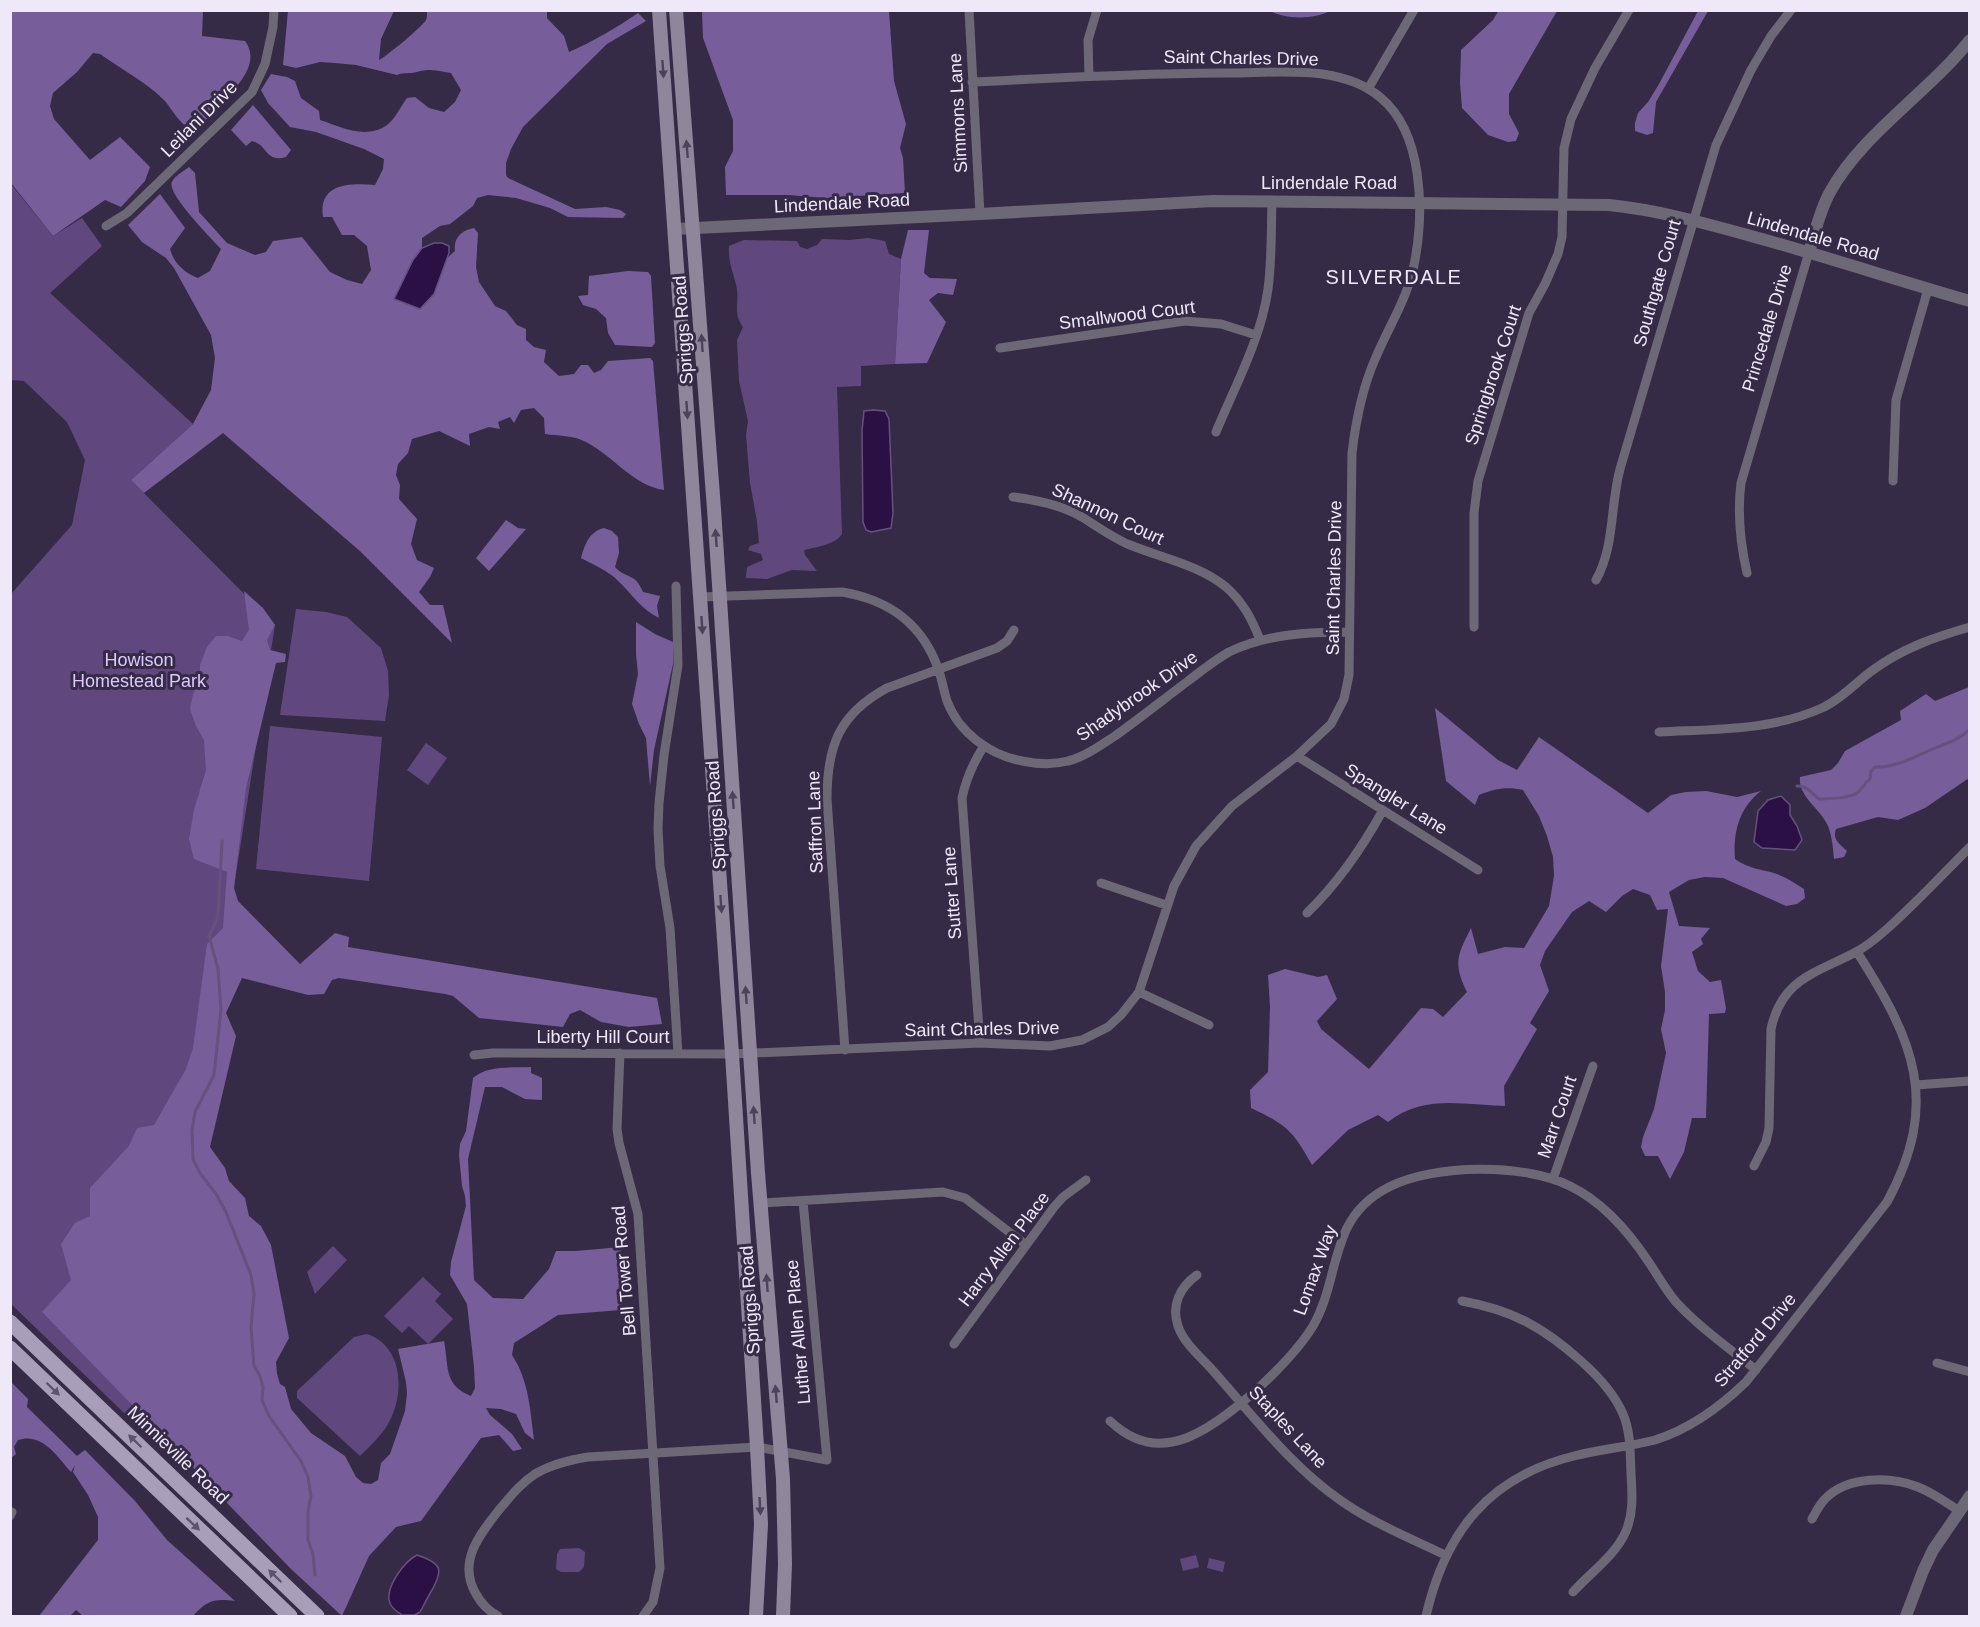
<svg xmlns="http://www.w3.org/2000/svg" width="1980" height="1627" viewBox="0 0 1980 1627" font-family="Arial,sans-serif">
<rect width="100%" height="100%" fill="#362b46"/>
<path fill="#60487f" d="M10,183l43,53 29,-18 20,28 -52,47 143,131 -62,56 144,145 -127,811 -137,-132v-710l61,-69 13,-65 -18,-38 -43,-41 -13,-1z
M868,238l17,3 4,13 12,5 -6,105 -34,2v20l-24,1 5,147c-7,11 -26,13 -38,16l1,5 12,16 -25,-1 -25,9 -21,-1 1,-11 16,-7 -2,-6 -13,-4 2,-4 9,-3 -2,-22 -7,-38 -4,-48 2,-14 -9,-40 -2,-41 6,-13c-10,-14 -4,-22 -6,-38 -3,-16 -9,-25 -8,-43l15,-6 53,1 3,6 7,2 10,-4 5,-6 28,1z
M296,609l30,3 21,5 34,31 7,23 1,24 -4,26 -105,-6z
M270,726l112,11 -13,144 -113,-12z
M426,743l21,15 -19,27 -21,-15z
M333,1246l14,14 -32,34 -8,-22z
M423,1277l18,17 -6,7 18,18 -25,25 -19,-18 -7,7 -18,-17z
M367,1334c37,12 38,61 21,90 -7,12 -18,22 -28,32l-63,-58v-7l57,-54z
M579,1548l6,4 -1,15 -5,5h-18l-5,-3 1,-15 3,-5z
M1196,1555l3,12 -16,4 -3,-12z
M1209,1558l16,4 -2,10 -16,-4z"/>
<path fill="#775d9a" d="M11,10l192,1 -1,25 43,5c10,13 5,28 -5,41 -9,12 -32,41 -47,45 -11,3 -22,-20 -29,-27 -18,-18 -43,-31 -64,-46l-7,-1 -16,19 -24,21 -3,13 4,13 36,41 30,-23 30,30 -5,14 -24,26 -16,-7 -52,36 -42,-53z
M1499,10l58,1 -48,83v20l10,19 -3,8 -8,1 -20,-7 -26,-27 -2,-25 1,-33 32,-30z
M288,11h106l-13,28 -2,21c7,-3 44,-34 47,-40 1,-1 1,-8 1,-9h120v7l17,18 5,16c25,-11 47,-24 69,-39l8,8 -39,23 -84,83 -12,22 -5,14v12l2,3 67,31 31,-2 14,3 6,4 -3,4 -55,-1 -18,-9 -34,-10 -28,-3 -11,3 -4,8 -23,18 -10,2 -18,12v10l-9,12 -19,39 40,-5 13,-36 8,-7c-2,-13 7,-21 19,-23l4,5 -2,34 3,15 16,24 11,5 11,14 9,4v11l8,7 12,3 -2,12 15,14 15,-2 7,-9h7l6,8 7,-3 7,-9 42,-3 3,3 11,129c-30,-4 -52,-35 -78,-48 -13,-7 -28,-6 -41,-8l-1,-16 -10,-10 -13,2 -7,13 -4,-6 -12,5 2,7 -11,-2 -20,7 1,12 -31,-15 -27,8 -4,14 -10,11 -2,11 4,10 -1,14 18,20 -6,25 6,16 17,8 -4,9 -11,15 11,13h13l9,38 -91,-91 -138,-119 -79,60 -13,-13 62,-56 18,-34 4,-32 -4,-23 -37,-67 -8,-10 -24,-16 -14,-17 32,-31 25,34 -15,21c4,15 15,24 28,29l12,-7 11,-22c-9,-10 -55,-56 -49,-67 2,-6 12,-11 17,-15l6,6 4,39 28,31 28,12 11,-3 7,-11 29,-4 28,35 17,8 15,4 9,-14 -4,-24 -13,-11h-12l-10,-18h-9c-5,-34 27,-34 52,-32l8,-16 1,-10 -20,-10 -48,-17 -26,-5 -22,-24 -7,-13 10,-16 16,3 8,4 6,17 18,13 1,9c21,7 46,20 67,5 8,-6 14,-19 20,-27l8,-1 14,11 15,4 11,-10 6,-12 -10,-17c-13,-2 -21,-5 -34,-1 -7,2 -13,0 -20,3l-41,-10 -21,-2 -15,-1 -24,6 -13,-3z
M702,11h187l5,70 12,43 -6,24 3,10 2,35 -79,5 -38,-3h-62l-1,-28 8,-16v-31l-30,-82z
M1270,11v-1l60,1c-17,9 -45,8 -60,0z
M1698,11h10l-52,91 -3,31 -6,2 -12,-4v-8l3,-10 10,-11 11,-18z
M253,105l38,45 -5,7c-21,6 -18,-12 -34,-16l-6,5 -15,-16z
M908,230h21l-5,43 6,5 27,1 -4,16 -15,-2 -9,7 17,22 -19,41 -32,1 6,-105z
M628,271l20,1 3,4 4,67 -3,4 -37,-2 -7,-12 -2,-15 -10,-9 -13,-4 -5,-9 10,-1 1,-19z
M506,520l12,8 8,1 -37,42 -13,-13z
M604,528l8,3 6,6 1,16 -4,14c12,13 20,5 28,25l17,4 -3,10 2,12c-19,-9 -29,-27 -45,-41 -10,-8 -22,-13 -33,-19 4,-14 8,-26 23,-30z
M244,591l19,17 12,17 -8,15 3,10 16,4 -1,8 -9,1 -30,125 -12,100 4,13 62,63 35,-31 14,4 -1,10 309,51 5,26 -33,3 -28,-5 -21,-12 -10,4 -7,13 -84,-9 -26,-22 -8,-2 -106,-16 -7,2 -8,14 -16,1 -66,-17 -16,35 10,23 -26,111 15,21 4,13 16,17 4,18 12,10 10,19 18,93 -13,24 1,12 3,10 5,3 6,22 20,24 34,23 11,21 7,6 8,1 7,-4 3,-17 9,-9 15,-43 2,-17 -1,-12 -8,-33 46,-8c5,25 -1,44 27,55l4,-8 -1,-21 -7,-63 -17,-29 1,-13 15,-56 -1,-10 -3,-10 -3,-31 1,-11 6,-13 7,-53c14,-13 39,-10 58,-11v6l11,5v22l-17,-1 -23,-12h-17l-17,72 6,121 19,18 30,1 26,-30 7,-18h20l45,-4v63l-63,5 -44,28 -2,12c17,26 18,54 22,85l-9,-7 -9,-19 -15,-5 -15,-1 4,7 22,19 10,15 -9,2 -14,-16 -18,3 -60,83 -25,6 -27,29 -27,60 -51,-47 -249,-257 29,-32 -10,-36 14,-21 15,-7v-28l39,-42 8,-18 17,-3 32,-56 7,-21 14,-104 16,-16 4,-56 -33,-13 -5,-20 5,-29 12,-40 -2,-30 -8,-14 -6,-17 3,-15 7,-14v-15l7,-18 9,-11h12l14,5 7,-11z
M636,622l19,12 18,8v22l-19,86 -4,36 -4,-48 -7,-14 -7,-20 6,-30 -2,-20z
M1969,687v91l-44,30 -27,12 -20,-3 -42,12c-4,11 4,15 11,22l-3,6 -10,2c-1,-11 -2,-23 -6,-33 -8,-18 -30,-29 -28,-49l31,-7 7,-7 7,-12 56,-31 -1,-9 26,-17 9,7z
M1435,708l63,52 19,10 22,-33 109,76 23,-18 15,-3 20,-1 31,6 24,-6c-22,17 -28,41 -26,68 13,10 27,10 42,15 10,4 18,9 27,15l1,9 -8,6 -11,2 -63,-28 -18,-1 -16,3 -20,12 10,34 31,2 -9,11 2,5 -11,8 6,19 12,11 11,-2 5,28 -1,5 -16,1 -3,104h-14l-8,34 -14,27 -12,-23h-13l-4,-9 2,-10 11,-28 12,-56 -5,-24 4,-19v-18l-4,-26 7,-57 -11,1 -7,-15 -17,-6 -11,7 -16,16 -17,-11 -17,11 -27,39 -5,14 9,26 -19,32 7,6 -33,57 1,20c-42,-1 -81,-12 -117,16l-10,-7 -30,15 -36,35c-19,-34 -25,-40 -61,-57l-1,-18 18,-18 2,-65 -2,-32 17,-6 33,8 9,-2 10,24 -20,22 4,8 48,40 52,-61 12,1 10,8 24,-25c-14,-29 -10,-36 4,-64l7,26 27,-7 19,1 25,-42 5,-30 -1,-19 -6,-21 -8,-20 -16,-26c-16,-4 -29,-1 -44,5l-4,10 -29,-24z
M10,1381l18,18 -1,8 50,49 8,-6 50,51 32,39 68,61c-21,-3 -29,0 -42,15h-110l-7,-6 -6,6h-31l59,-76v-23l-10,-22 -15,-23 2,-7 -4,7c-14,-16 -29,-40 -53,-32l-4,7 2,7 -5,4z"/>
<path fill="#2b1046" stroke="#66517c" stroke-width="1.5" d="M434,243h8l7,3v7l-15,41 -14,15 -26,-10 19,-39 9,-12z
M873,410l12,1 4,8 4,94 -2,15 -20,4 -5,-2 -3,-8 -1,-91 2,-20z
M1781,796l9,9v10l7,11 5,14 -7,10 -33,-2 -8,-6 4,-31 10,-11z
M417,1555c24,8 27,14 15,35 -5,8 -8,15 -12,22l-5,3h-13c-5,-3 -12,-8 -13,-15 -2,-15 15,-38 28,-45z"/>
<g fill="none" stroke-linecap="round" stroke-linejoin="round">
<path stroke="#66517c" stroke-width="3" d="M1797,786c10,-1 15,8 22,13 8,0 32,-1 38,-6 6,-4 7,-10 13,-14l1,-8 4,-4c21,0 35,-8 53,-16 16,-7 30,-10 42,-22
M222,841l-4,76 -9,19 9,33 3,41 -7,65 -19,37 -3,19 1,28 7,14 16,21 10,18 25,63 3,19 -3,33 3,39 6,10 3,11 -1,13 7,16 32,45 7,16 3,19 -3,16v28l5,14 2,21"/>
<path stroke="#6d6876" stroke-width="9" d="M969,10l11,204
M1089,76l-1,-36 9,-30
M1368,89l46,-79
M106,226l21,-13 125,-121 13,-28 8,-37 1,-17
M1000,348l185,-27 36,3 35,11
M1216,432c19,-46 45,-93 52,-143 4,-29 3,-59 4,-88
M1893,481l3,-81 32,-111
M1013,497c25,3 48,8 69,20 16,10 31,21 48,28 32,13 69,20 96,42 17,15 26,32 34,53
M1747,573c-7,-31 -10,-59 -6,-90l68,-231
M1596,580c19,-34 14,-74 24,-111l96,-324 35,-75 20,-34 20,-26
M676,586l2,79 -14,90 -5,48 -1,26 2,37 10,62 8,126
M700,597l142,-5c48,8 81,32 97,79 3,10 5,20 8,30 12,32 43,54 75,60 15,3 31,4 46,0 17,-4 33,-16 47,-25 25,-18 49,-37 73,-55 13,-10 27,-21 41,-29 37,-18 80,-20 120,-20
M1474,627v-114l4,-32 51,-168 16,-29 13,-30 4,-17 2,-89 7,-29 24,-51 34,-58
M1659,732c54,-3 112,-1 163,-24 20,-9 34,-26 51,-38 30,-22 62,-33 97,-43
M1297,756l181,114
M1101,883l65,22
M1307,913c31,-30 55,-65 76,-103
M1139,992l70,33
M980,1043l-18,-245c4,-19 11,-35 22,-52
M845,1050l-18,-251c0,-53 12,-85 60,-111l110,-40 10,-7 7,-11
M620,1053l-3,76 2,14 19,71 22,354 -7,34 -10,14
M474,1055l19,-2 239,1 248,-11 70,3 32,-6 26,-13 13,-12 18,-23 35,-106 22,-40 36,-40 65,-50 34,-32 13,-25 5,-24 3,-222c4,-34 10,-65 24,-96 14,-33 33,-61 39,-97 9,-50 8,-127 -34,-162 -16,-14 -38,-21 -59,-24 -31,-4 -64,-1 -95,-1 -85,0 -170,5 -255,9
M1916,1085l54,-4
M1754,1166l12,-24 3,-14 2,-99c11,-50 43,-55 83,-76 12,-6 24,-16 34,-25 28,-25 55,-54 82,-81
M1553,1179l40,-113
M761,1203l182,-11 22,6 61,47
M1197,1275c-17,12 -26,30 -19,51 6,18 25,33 37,47 39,44 76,93 125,127 32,23 70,38 105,55
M1462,1301c50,9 81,26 119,60 17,15 33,32 42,53 8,19 7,39 8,59 1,20 3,39 -5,58 -10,24 -36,42 -53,61
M954,1344l100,-137 9,-10 23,-17
M1937,1363l33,9
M1110,1421c17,16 37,26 62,21 43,-7 119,-79 141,-116 18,-31 19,-67 34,-98 9,-18 24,-32 42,-41 45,-23 136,-24 181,-1 33,16 58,45 78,75 9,13 17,28 28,41 24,26 53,46 80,68
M10,1516l2,-4
M1812,1519c4,-7 7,-14 13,-20 22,-23 65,-23 93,-12 15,6 28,15 41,24
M498,1616c-10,-5 -17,-13 -22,-22 -19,-32 4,-60 23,-84 11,-13 21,-26 36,-36 17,-10 34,-14 53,-17l169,-10 70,13 -24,-259
M1426,1616c19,-83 62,-139 148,-160 27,-7 54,-9 81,-16 35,-11 65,-33 91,-58l141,-180c54,-100 27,-161 -30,-250"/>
<path stroke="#6d6876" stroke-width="12" d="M675,229l305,-15 233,-13 396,4c49,5 95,18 142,31 73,20 146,44 219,65
M1809,252c6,-20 11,-42 21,-60 32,-58 98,-99 140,-152
M1906,1616l17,-45 10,-21 37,-54"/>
<path stroke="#8f869c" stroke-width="14" d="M659,10l73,1044 25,393 4,77 -5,92
M676,10l38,499 44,664 25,306 2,85 -2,52"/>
<path stroke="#a89eb9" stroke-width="15" d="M10,1322l307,294
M10,1348l280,268"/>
</g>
<defs><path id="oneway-solid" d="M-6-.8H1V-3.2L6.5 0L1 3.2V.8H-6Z" transform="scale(1.5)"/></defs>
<g fill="#4c425c">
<use href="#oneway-solid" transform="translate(663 69) rotate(86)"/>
<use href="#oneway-solid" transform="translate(687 149) rotate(-95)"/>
<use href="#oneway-solid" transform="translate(702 343) rotate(-94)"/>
<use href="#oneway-solid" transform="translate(687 410) rotate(86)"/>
<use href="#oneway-solid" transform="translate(716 538) rotate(-94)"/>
<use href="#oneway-solid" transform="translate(702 625) rotate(86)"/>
<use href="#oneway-solid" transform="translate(733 800) rotate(-94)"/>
<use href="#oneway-solid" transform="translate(721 904) rotate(86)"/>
<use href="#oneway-solid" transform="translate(746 995) rotate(-94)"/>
<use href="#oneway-solid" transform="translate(754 1115) rotate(-94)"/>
<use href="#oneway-solid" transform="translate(767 1283) rotate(-94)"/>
<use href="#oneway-solid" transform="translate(776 1394) rotate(-95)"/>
<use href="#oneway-solid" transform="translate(760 1506) rotate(87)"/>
</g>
<g fill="#5e536e">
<use href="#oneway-solid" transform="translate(53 1389) rotate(44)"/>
<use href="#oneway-solid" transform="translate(135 1441) rotate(-136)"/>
<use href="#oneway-solid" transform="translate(193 1524) rotate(43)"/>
<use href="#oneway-solid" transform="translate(275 1576) rotate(-136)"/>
</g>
<g text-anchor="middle" stroke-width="6" stroke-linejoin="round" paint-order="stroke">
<g font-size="18" fill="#eee8f9" stroke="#362b46">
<text transform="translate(1241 58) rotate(1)" y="6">Saint Charles Drive</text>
<text transform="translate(958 113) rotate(-93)" y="6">Simmons Lane</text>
<text transform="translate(199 119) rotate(-45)" y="6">Leilani Drive</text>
<text x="1329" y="189">Lindendale Road</text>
<text transform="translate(842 203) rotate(-3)" y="6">Lindendale Road</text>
<text transform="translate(1813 236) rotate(16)" y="6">Lindendale Road</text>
<text transform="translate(1657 283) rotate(-74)" y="6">Southgate Court</text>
<text transform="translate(1127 315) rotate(-7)" y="6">Smallwood Court</text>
<text transform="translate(1767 328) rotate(-73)" y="6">Princedale Drive</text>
<text transform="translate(683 330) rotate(-94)" y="6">Spriggs Road</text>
<text transform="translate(1493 375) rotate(-72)" y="6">Springbrook Court</text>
<text transform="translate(1108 514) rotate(25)" y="6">Shannon Court</text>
<text transform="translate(1334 578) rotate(-89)" y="6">Saint Charles Drive</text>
<text transform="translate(1137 696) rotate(-35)" y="6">Shadybrook Drive</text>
<text transform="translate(1396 799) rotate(32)" y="6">Spangler Lane</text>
<text transform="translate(716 815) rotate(-94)" y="6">Spriggs Road</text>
<text transform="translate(815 822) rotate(-92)" y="6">Saffron Lane</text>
<text transform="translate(952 893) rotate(-94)" y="6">Sutter Lane</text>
<text transform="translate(982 1029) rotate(-1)" y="6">Saint Charles Drive</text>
<text x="603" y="1043">Liberty Hill Court</text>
<text transform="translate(1557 1117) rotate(-71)" y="6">Marr Court</text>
<text transform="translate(1004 1249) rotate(-53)" y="6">Harry Allen Place</text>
<text transform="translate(1315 1270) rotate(-70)" y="6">Lomax Way</text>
<text transform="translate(624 1271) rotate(-95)" y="6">Bell Tower Road</text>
<text transform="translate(750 1300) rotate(-94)" y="6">Spriggs Road</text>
<text transform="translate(798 1332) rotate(-95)" y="6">Luther Allen Place</text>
<text transform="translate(1755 1340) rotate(-50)" y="6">Stratford Drive</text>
<text transform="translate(1288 1427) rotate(47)" y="6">Staples Lane</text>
<text transform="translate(178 1455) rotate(44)" y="6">Minnieville Road</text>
</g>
<g font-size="18" fill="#ddc8fd" stroke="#362b46">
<text x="139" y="666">Howison<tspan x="139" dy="21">Homestead Park</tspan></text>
</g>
<g font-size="20" letter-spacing="1.5" fill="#eee8f9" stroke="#362b46">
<text x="1394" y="284">SILVERDALE</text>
</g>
</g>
<rect width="1980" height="1627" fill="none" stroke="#eee8f9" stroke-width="24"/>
</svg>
